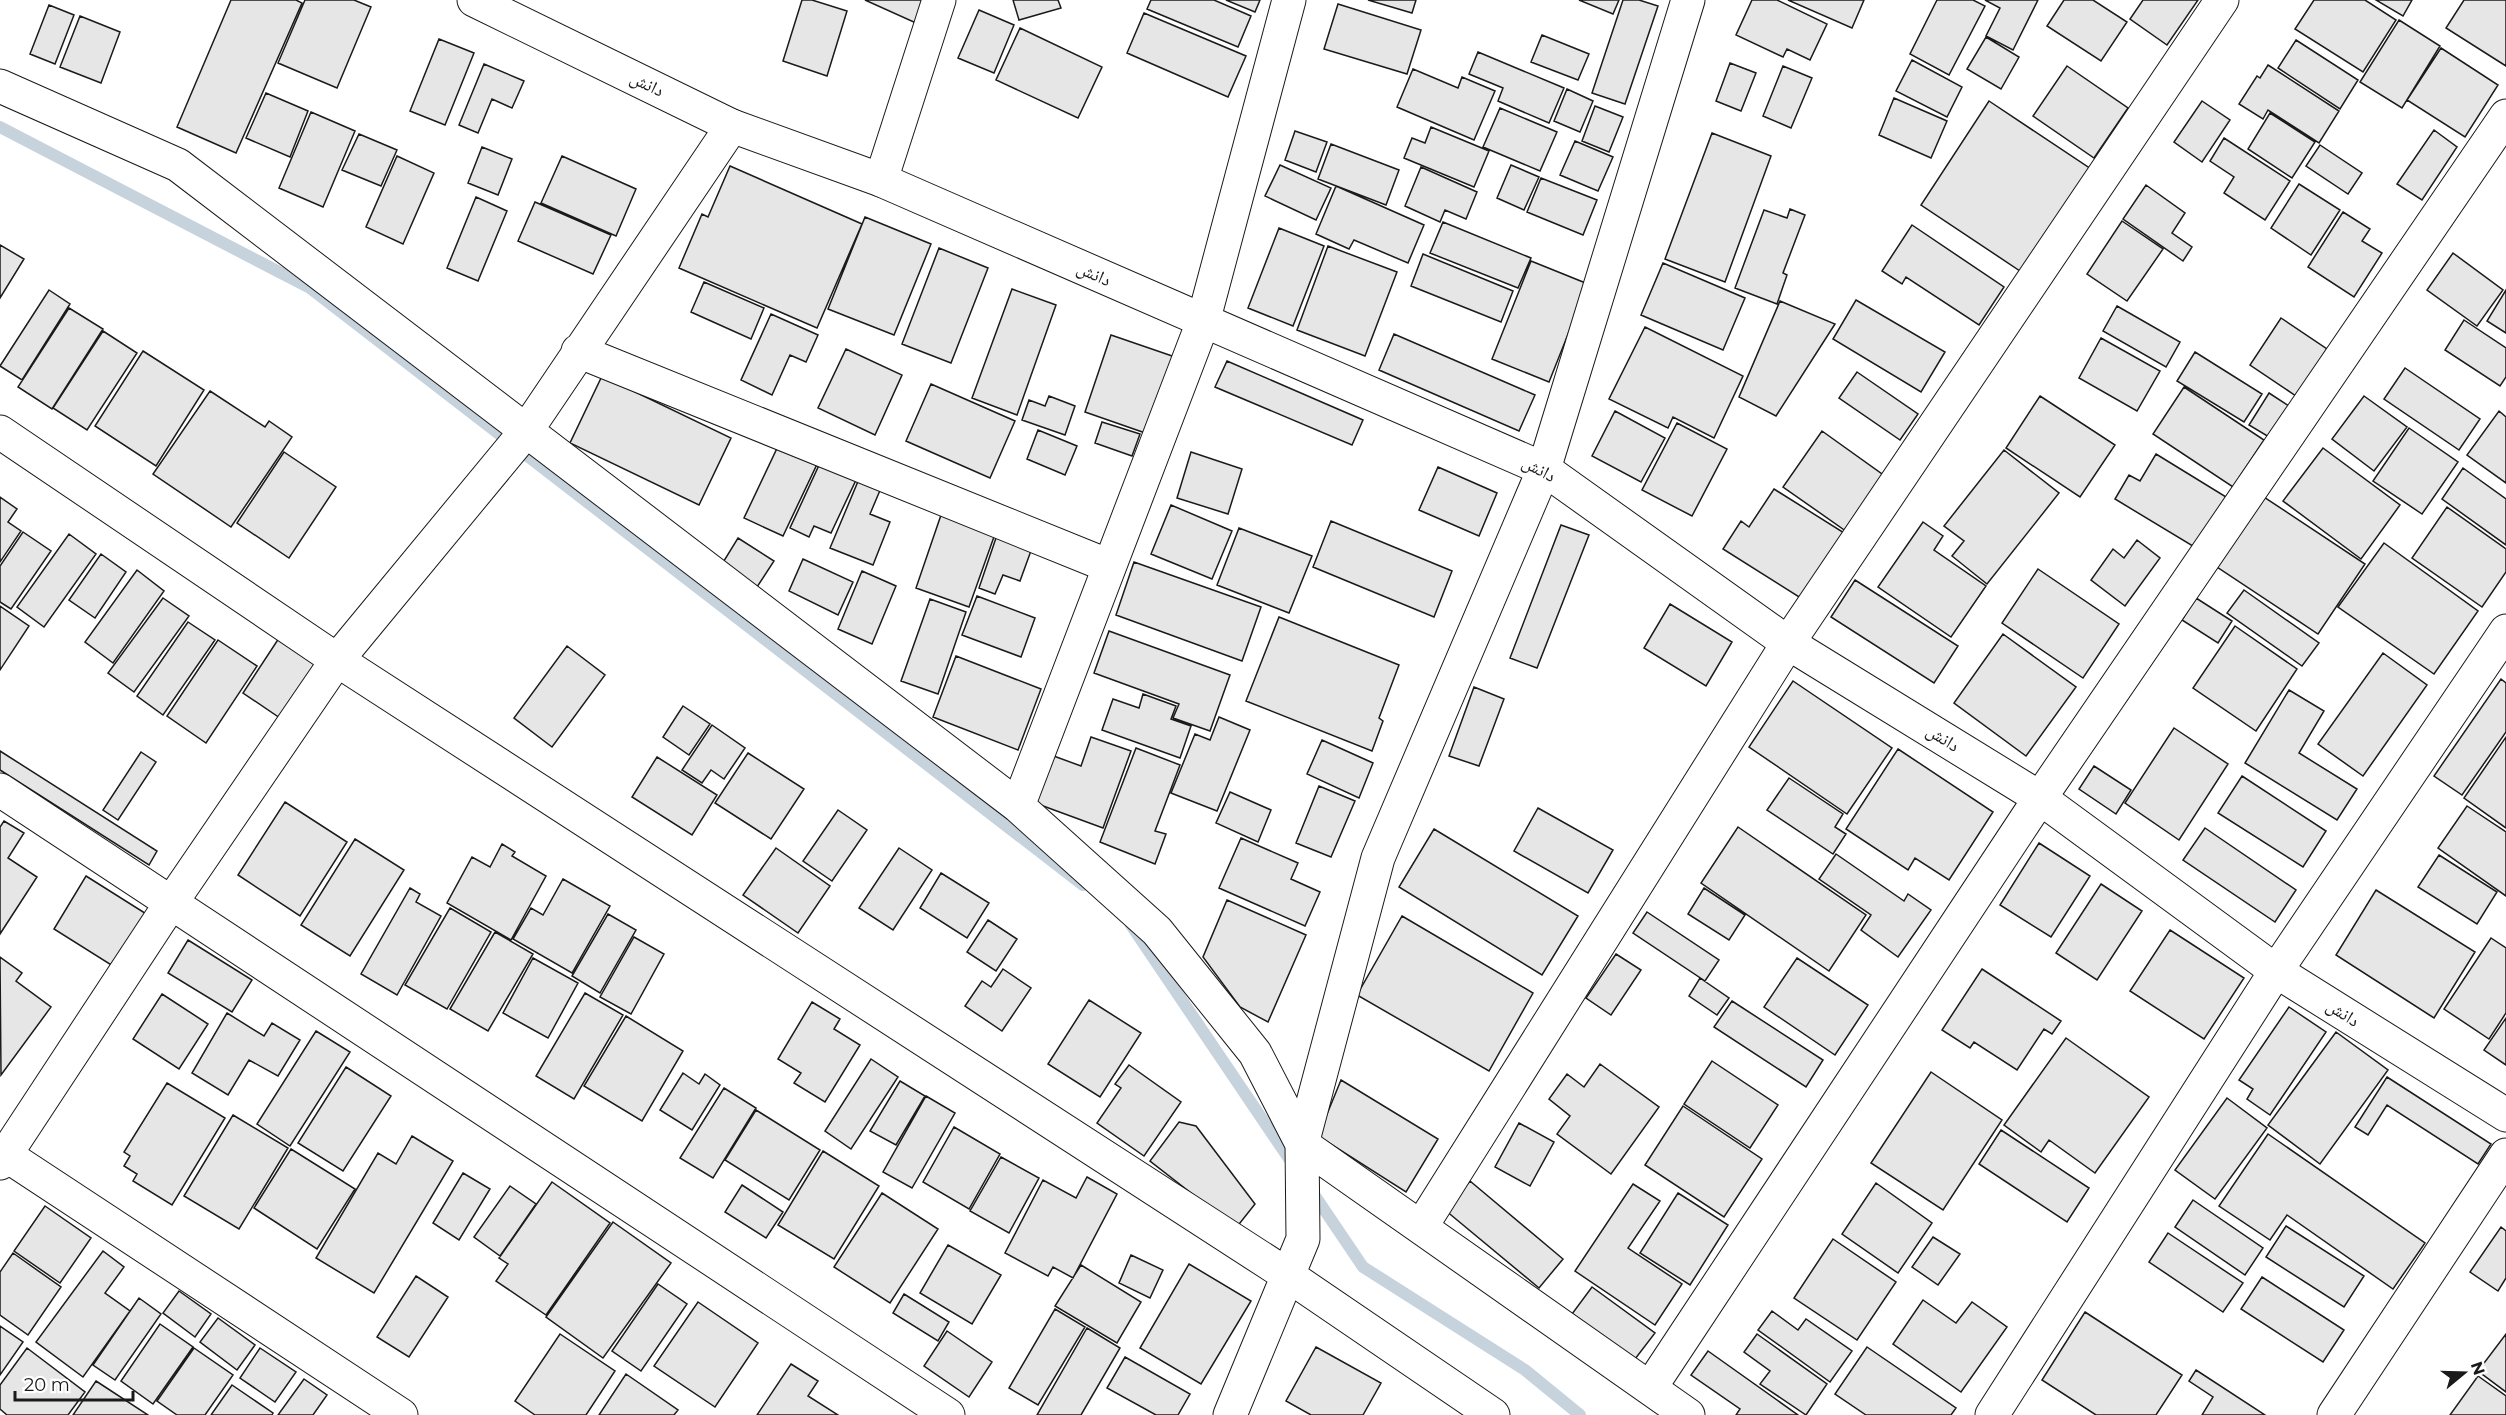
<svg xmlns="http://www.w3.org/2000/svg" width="2506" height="1415" viewBox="0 0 2506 1415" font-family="Montserrat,'Noto Naskh Arabic',sans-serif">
<rect width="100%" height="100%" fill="#fff"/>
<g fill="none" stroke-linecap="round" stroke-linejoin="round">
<path stroke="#c6d2dc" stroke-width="12" d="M0,127l310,161 773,597
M1131,925l163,241
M1311,1190l52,77 162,103 55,45"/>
</g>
<path fill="#e6e6e6" stroke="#1a1a1a" stroke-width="1.5" d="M231,0h65l6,3 -66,150 -59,-26z
M305,0h49l17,7 -34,81 -59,-25z
M802,0h10l35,11 -20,65 -44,-15z
M865,0h61l-10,23z
M1013,0h45l3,8 -42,12z
M1151,0h63l37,16 -13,31 -91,-38z
M1226,0h34l-5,12z
M1368,0h48l-4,13z
M1579,0h40l-6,14z
M1623,0h16l19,6 -33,98 -33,-11z
M1752,0h25l50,24 -17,36 -23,-11 -4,8 -47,-22z
M1788,0h76l-12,28z
M1937,0h36l12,6 -36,69 -39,-21z
M2038,0l-25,50 -27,-14 14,-28 -15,-8z
M2064,0h29l34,22 -26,39 -54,-35z
M2143,0h55l-31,45 -37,-26z
M2314,0h51l31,20 -33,52 -68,-43z
M2376,0h36l-9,16z
M2464,0h42v66l-60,-38z
M1338,4l83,26 -14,44 -83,-25z
M49,5l25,10 -19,49 -25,-10z
M979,10l35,15 -20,48 -36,-15z
M1144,13l102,43 -18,41 -101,-44z
M80,16l40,16 -19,51 -41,-16z
M2399,20l41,26 -38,62 -42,-26z
M1020,28l82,39 -24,51 -82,-38z
M1542,35l47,19 -11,26 -47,-18z
M1986,37l33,20 -18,32 -34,-20z
M439,39l35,14 -29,72 -35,-14z
M2296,40l62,40 -18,29 -62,-41z
M2441,48l57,37 -33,52 -58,-37z
M1478,52l86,36 -15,35 -51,-22 5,-13 -34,-14z
M1912,60l50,27 -15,30 -51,-26z
M1730,63l26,10 -15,38 -25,-10z
M484,64l40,17 -12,27 -20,-9 -14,34 -19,-8z
M2268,65l71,46 -20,32 -51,-33 -5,9 -24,-15 18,-28 3,2z
M1783,66l29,12 -21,50 -28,-12z
M2067,66l61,42 -34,50 -61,-42z
M1413,69l45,19 4,-11 33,14 -21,49 -77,-33z
M1567,89l26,12 -13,31 -26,-11z
M266,93l42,18 -18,46 -44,-19z
M1894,98l53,23 -16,37 -52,-23z
M1989,101l102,68 -68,104 -102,-68z
M2202,101l28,19 -28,42 -28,-20z
M1595,106l28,11 -14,35 -27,-11z
M1500,108l57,24 -17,39 -57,-24z
M311,112l44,19 -32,76 -44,-19z
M2270,113l45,29 -23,36 -44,-29z
M1431,127l58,24 -15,36 -70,-29 8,-20 13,5z
M2434,130l23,17 -35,53 -25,-16z
M1295,131l32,11 -11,30 -31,-12z
M1712,133l59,23 -46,126 -60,-23z
M359,134l38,16 -16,36 -39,-16z
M2224,138l66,43 -25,39 -41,-27 10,-16 -24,-16z
M1575,141l38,16 -15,34 -38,-16z
M1331,144l68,26 -13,35 -68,-26z
M2320,145l42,28 -14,21 -42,-28z
M482,147l30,12 -14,36 -30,-12z
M397,156l37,17 -31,71 -37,-17z
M562,156l74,33 -20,47 -75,-33z
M1280,165l51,23 -15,32 -51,-24z
M1511,165l28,12 -15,33 -27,-12z
M730,166l132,58 -45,104 -138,-60 23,-54 6,3z
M1421,167l56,25 -11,27 -21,-9 -5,12 -35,-16z
M1541,178l56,22 -14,35 -56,-23z
M2299,184l41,26 -29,45 -40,-27z
M2146,185l39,28 -13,20 20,14 -9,14 -60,-42z
M1336,186l88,39 -16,38 -54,-23 -5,9 -33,-15z
M476,197l31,14 -29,70 -31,-13z
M535,202l76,33 -18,39 -75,-33z
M1790,209l15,6 -22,58 4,2 -10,29 -42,-16 29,-78 23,8z
M2343,212l27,17 -8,12 20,12 -28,44 -46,-30z
M865,217l66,27 -37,91 -66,-26z
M2122,221l41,28 -36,52 -40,-27z
M1443,222l88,36 -13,30 -88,-35z
M1912,225l92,62 -25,38 -73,-48 -4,7 -20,-13z
M1279,228l45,18 -31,80 -45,-18z
M0,245l24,14 -24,39z
M1328,246l69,26 -32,84 -68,-26z
M939,248l49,20 -37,95 -49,-19z
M2453,253l50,37 -26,36 -50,-36z
M1423,254l90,37 -12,31 -90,-36z
M1531,261l57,23 -39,98 -57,-23z
M1663,263l82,35 -22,52 -82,-35z
M704,282l60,26 -13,31 -60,-27z
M1012,289l44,16 -39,110 -45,-17z
M49,290l21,14 -48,76 -22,-14z
M2506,290v43l-19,-12z
M1856,300l89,52 -24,40 -88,-53z
M1780,301l55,23 -59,92 -37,-19z
M2117,306l63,36 -14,25 -63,-36z
M69,308l34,21 -51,80 -34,-22z
M771,314l47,21 -12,27 -16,-7 -18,40 -31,-15z
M2281,318l46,31 -31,47 -46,-31z
M2464,320l42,28v29l-6,9 -55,-36z
M1645,327l98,49 -29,62 -41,-21 -5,11 -59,-29z
M103,331l34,22 -50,77 -34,-22z
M1394,334l141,61 -16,36 -140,-61z
M1111,335l67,23 -27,77 -66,-23z
M2101,338l59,33 -23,40 -58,-33z
M846,349l56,26 -27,60 -57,-27z
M143,351l61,39 -48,76 -61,-40z
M2195,352l67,42 -18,28 -67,-41z
M1227,361l136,59 -11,25 -137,-58z
M2405,368l75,51 -21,31 -75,-51z
M1857,372l61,42 -18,26 -61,-42z
M602,376l129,62 -32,67 -129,-62z
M931,384l84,37 -25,57 -84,-37z
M2184,387l80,53 -31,47 -80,-53z
M210,391l55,36 4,-6 23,16 -61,90 -78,-53z
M2269,393l20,13 -20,31 -20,-12z
M1049,396l26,10 -10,29 -43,-15 7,-20 16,6z
M2040,396l75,49 -35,52 -74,-49z
M2364,396l43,31 -33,44 -42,-32z
M1615,411l50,27 -24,44 -49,-26z
M2499,411l7,6v66l-39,-28z
M1102,422l38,12 -8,22 -37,-13z
M1677,423l50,26 -35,67 -50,-26z
M2409,428l49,34 -36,52 -49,-33z
M1038,430l39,16 -12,29 -38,-16z
M1822,431l67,48 -39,55 -67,-47z
M780,442l39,18 -36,76 -39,-18z
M2323,448l77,57 -39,54 -78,-58z
M2004,450l55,43 -72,91 -35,-28 12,-15 -20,-15z
M284,452l52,35 -47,71 -52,-35z
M1191,452l51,17 -14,45 -51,-16z
M2156,454l75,46 -30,51 -86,-52 14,-24 11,6z
M820,463l36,17 -25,53 -17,-7 -5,11 -19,-9z
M1438,467l59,26 -18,43 -60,-26z
M2463,468l43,31v46l-64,-46z
M859,479l22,9 -11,26 20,8 -17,43 -43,-17z
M1774,489l75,47 -42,66 -84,-53 18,-28 8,6z
M0,497l17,12 -9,13 13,9 -21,31z
M2264,497l101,67 -47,70 -101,-67z
M1171,505l61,26 -20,48 -61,-25z
M2447,507l59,42v23l-24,35 -70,-49z
M941,515l54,19 -26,73 -53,-19z
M1331,521l121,50 -18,46 -121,-50z
M1923,522l20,14 -9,14 52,36 -35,51 -73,-50z
M1561,525l28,10 -52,133 -27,-10z
M1239,528l73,28 -23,57 -72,-28z
M23,532l28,19 -40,58 -11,-7v-36z
M69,534l27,20 -52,73 -27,-20z
M997,535l35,13 -12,33 -17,-6 -8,19 -16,-6z
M738,538l36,23 -17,26 -35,-23z
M2137,540l23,18 -35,48 -34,-26 22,-31 11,9z
M2384,543l94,68 -44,63 -96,-67z
M101,554l25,18 -31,46 -26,-18z
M803,559l50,23 -15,33 -49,-24z
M1134,562l127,45 -19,54 -126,-46z
M2038,569l81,55 -36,54 -81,-55z
M137,570l27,21 -51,72 -28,-21z
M862,571l34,15 -24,58 -34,-15z
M1855,580l103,66 -24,37 -103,-66z
M2244,590l75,53 -17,23 -75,-53z
M977,596l58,22 -14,39 -59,-22z
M163,598l26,18 -55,76 -26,-19z
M2196,598l36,23 -14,22 -36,-23z
M930,599l36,13 -28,82 -37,-13z
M1670,604l62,38 -26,44 -62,-38z
M0,606l29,20 -29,44z
M1279,617l120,48 -20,53 4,3 -11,30 -126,-50z
M188,622l27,18 -52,75 -26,-19z
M2235,626l62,43 -41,62 -63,-43z
M1109,631l121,44 -20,56 -37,-13 6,-14 -85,-31z
M2003,634l73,53 -50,69 -72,-53z
M279,638l38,25 -37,55 -37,-25z
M218,640l39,26 -51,77 -39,-27z
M567,646l38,29 -53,72 -38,-29z
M2383,653l44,32 -64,91 -45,-32z
M956,656l85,33 -23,61 -85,-33z
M2501,679l5,4v49l-44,63 -28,-19z
M1793,681l99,67 -45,66 -98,-67z
M1474,687l30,12 -25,67 -30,-10z
M2289,690l35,21 -25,42 58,36 -20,31 -92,-57z
M1143,694l33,12 -5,13 20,7 -11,32 -78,-28 11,-31 26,9z
M683,706l27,18 -21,31 -26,-18z
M1219,717l31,13 -33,81 -46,-18 24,-59 15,6z
M712,725l33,23 -21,31 -13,-9 -9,13 -20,-13z
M2174,728l54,36 -49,76 -54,-37z
M1091,737l40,14 -28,77 -68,-25 16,-48 30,11z
M2506,737v91l-42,-30z
M1322,740l51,23 -14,35 -52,-24z
M1136,748l44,17 -25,66 11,3 -11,30 -55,-22z
M1898,749l95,63 -44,68 -34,-22 -7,12 -62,-41z
M0,751l157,100 -8,14 -149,-95z
M141,752l15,10 -38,58 -15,-10z
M748,753l56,36 -33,50 -56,-36z
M657,757l60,38 -25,40 -60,-38z
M2094,766l37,24 -15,24 -37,-25z
M2242,776l84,55 -23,36 -85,-54z
M1789,778l54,36 -8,13 11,7 -13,20 -66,-44z
M1319,786l36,15 -24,56 -35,-14z
M1230,792l41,18 -13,32 -42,-19z
M285,802l62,40 -47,74 -62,-41z
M2467,806l39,26v64l-68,-48z
M1538,808l75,42 -25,43 -74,-42z
M838,810l29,20 -35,51 -29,-20z
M4,821l20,12 -16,25 29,19 -37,57v-107z
M1738,827l128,88 -37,56 -128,-88z
M2205,828l91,62 -21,32 -92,-62z
M1434,829l144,87 -36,59 -143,-88z
M1241,838l57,25 -7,16 29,13 -15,34 -86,-38z
M355,839l49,31 -54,86 -49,-31z
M2039,843l51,33 -39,61 -51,-32z
M502,844l13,8 -3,4 34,20 -35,64 -64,-37 25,-46 18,10z
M776,848l54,38 -32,47 -55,-38z
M899,848l33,22 -39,60 -34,-22z
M1836,854l68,47 4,-7 23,16 -33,47 -37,-27 10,-15 -52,-36z
M2439,855l58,37 -20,32 -59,-37z
M941,873l48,30 -22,35 -47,-30z
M86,876l62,39 -32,53 -62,-39z
M563,879l47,27 -38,67 -59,-34 18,-31 12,7z
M2101,884l41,27 -45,69 -41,-27z
M410,888l10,6 -4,8 25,14 -44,79 -36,-21z
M1704,888l41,27 -16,25 -41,-26z
M2376,890l99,62 -41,66 -98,-63z
M1227,900l79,35 -38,87 -28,-15 -37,-50z
M450,908l41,24 -44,77 -42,-24z
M1647,912l72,48 -14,21 -72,-48z
M608,914l28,16 -36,63 -28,-17z
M1402,916l131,77 -44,78 -132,-76z
M988,920l29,19 -21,32 -29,-19z
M2170,930l74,48 -40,61 -74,-48z
M495,932l38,22 -45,77 -38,-22z
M634,937l30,17 -33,60 -31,-17z
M2491,938l15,10v65l-17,26 -45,-30z
M188,940l64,40 -20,32 -64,-39z
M1616,954l25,16 -30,45 -25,-17z
M0,957l22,16 -6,8 35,26 -50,68z
M533,958l45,25 -30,55 -45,-25z
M1797,958l71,47 -33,50 -71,-48z
M1003,969l28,19 -29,43 -37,-25 17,-25 9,6z
M1982,969l79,52 -9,13 -8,-5 -27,41 -43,-28 -4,6 -28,-18z
M1700,978l29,20 -12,17 -28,-19z
M585,993l38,22 -49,84 -38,-23z
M162,994l46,30 -29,45 -46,-30z
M1089,1000l52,33 -41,64 -52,-33z
M1732,1001l91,59 -17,27 -92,-60z
M812,1002l28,17 -6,10 26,16 -35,57 -31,-19 7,-10 -23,-14z
M2289,1007l37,25 -56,83 -23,-16 6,-10 -14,-9z
M227,1013l37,23 8,-13 28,17 -22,36 -29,-16 -21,35 -36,-22z
M626,1016l57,35 -41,70 -58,-35z
M2506,1018v47l-22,-15z
M316,1031l34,21 -60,94 -33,-22z
M2336,1032l52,38 -68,94 -52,-39z
M2066,1038l83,59 -54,76 -46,-33 -8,12 -37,-27z
M871,1059l27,18 -47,72 -26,-18z
M1712,1061l66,44 -28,43 -66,-44z
M1600,1064l59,43 -48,67 -54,-40 13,-18 -21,-17 18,-25 17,13z
M1129,1065l52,37 -37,54 -47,-33 24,-35 -6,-4z
M346,1067l45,29 -48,75 -45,-28z
M1931,1072l71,48 -59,90 -72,-47z
M683,1073l16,11 6,-10 15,11 -28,45 -32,-20z
M2387,1077l104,67 -13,20 -91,-59 -19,30 -13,-8z
M1341,1080l97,59 -32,53 -88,-56z
M900,1081l25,15 -29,49 -26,-14z
M167,1083l58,35 -53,87 -39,-24 4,-7 -13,-8 6,-10 -6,-4z
M724,1088l32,20 -43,70 -33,-20z
M926,1096l29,17 -43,75 -29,-16z
M2227,1098l40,30 -52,71 -40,-29z
M1683,1106l79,53 -38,58 -79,-52z
M756,1110l64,40 -31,50 -64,-40z
M233,1115l55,33 -49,81 -55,-33z
M1179,1122l17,4 59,78 -19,24 -86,-67z
M1519,1123l35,19 -24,44 -35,-19z
M954,1127l46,27 -31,55 -46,-27z
M2001,1130l88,58 -22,34 -88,-58z
M2268,1134l157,109 -32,46 -106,-74 -17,25 -51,-34z
M412,1136l41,25 -79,132 -58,-35 62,-105 18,11z
M291,1149l64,40 -38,60 -63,-41z
M823,1151l56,35 -45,73 -56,-34z
M1001,1157l38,21 -30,55 -39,-22z
M463,1173l27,16 -31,51 -26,-17z
M1087,1177l30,17 -44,84 -20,-11 -5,9 -43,-23 38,-73 33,18z
M1470,1181l93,78 -24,29 -94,-78z
M552,1182l58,41 -64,92 -50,-34 12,-17 -9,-6z
M1876,1183l56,40 -34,50 -56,-39z
M1633,1184l27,17 -32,47 54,36 -27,41 -80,-54z
M742,1185l41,27 -17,26 -41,-26z
M510,1186l26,18 -36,52 -26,-19z
M882,1193l56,36 -48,74 -56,-36z
M1678,1193l50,32 -38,60 -50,-32z
M2193,1200l70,48 -18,27 -70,-48z
M45,1206l46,32 -31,45 -46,-32z
M613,1222l58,41 -68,95 -57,-41z
M2286,1226l78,50 -20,31 -78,-50z
M2501,1227l5,4v47l-8,13 -28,-19z
M2168,1233l75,50 -20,29 -74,-50z
M1933,1237l27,17 -22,31 -26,-18z
M1833,1239l63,43 -39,58 -63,-42z
M948,1245l53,30 -29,49 -52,-31z
M103,1251l21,16 -19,26 25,18 -47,66 -47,-35z
M13,1253l48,34 -33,48 -28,-20v-43z
M1131,1255l32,15 -13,28 -31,-15z
M1189,1264l62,37 -50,83 -61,-36z
M1081,1265l60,37 -24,41 -62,-37z
M416,1276l32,21 -39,60 -32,-20z
M2262,1277l82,53 -21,32 -82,-53z
M658,1284l29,20 -46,67 -29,-20z
M1592,1287l63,46 -23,30 -63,-45z
M179,1291l32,23 -16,23 -32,-24z
M904,1294l45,28 -11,19 -45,-28z
M139,1298l22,16 -46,66 -22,-15z
M1923,1300l33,23 16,-21 35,25 -46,65 -68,-48z
M698,1302l60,41 -43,64 -61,-41z
M1055,1309l30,18 -47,78 -29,-17z
M1772,1311l26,19 8,-11 46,32 -22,31 -72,-52z
M2085,1312l97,63 -26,40h-60l-54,-35z
M218,1318l37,27 -18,25 -37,-28z
M160,1324l33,23 -40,57 -32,-23z
M0,1326l23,16 -23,33z
M1087,1328l33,20 -39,67h-44z
M947,1331l45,31 -23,35 -45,-31z
M560,1334l55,37 -29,44h-51l-20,-14z
M1757,1334l70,50 -21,31 -46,-31 10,-13 -26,-19z
M2506,1334v58l-28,-21z
M1316,1347l65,36 -18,32h-52l-25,-14z
M1867,1347l89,61 -5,7h-85l-31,-21z
M27,1348l58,44 -17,23h-61l-7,-6v-24z
M194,1348l39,27 -28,40h-28l-20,-14z
M260,1348l36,24 -21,30 -35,-24z
M1708,1351l90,64h-62l4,-6 -49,-34z
M1125,1357l65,37 -12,21h-22l-49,-27z
M791,1364l27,17 -10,15 30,19h-81z
M2196,1370l69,45h-63l11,-18 -24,-16z
M626,1374l52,36 -4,5h-75z
M2478,1376l28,20v19h-56z
M304,1379l23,16 -14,20h-35z
M96,1381l52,34h-75z
M232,1385l41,28 -1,2h-61z"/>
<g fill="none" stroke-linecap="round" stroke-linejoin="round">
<defs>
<path id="minor" d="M0,86l178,79 840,641 139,125 98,122 47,91 386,271
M881,180l58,-180
M578,351l531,215
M0,432l337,228 952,616 204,139
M0,790l948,625
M1018,806l185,-484 86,-322
M0,1151l401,264
M0,1163l171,-260 166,-243 189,-229 206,-305
M1421,1227l367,-584 434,-643
M1650,1388l390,-590 466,-682
M1230,1415l73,-176 -1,-95 76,-286 166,-389 144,-469
M1992,1415l284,-444 230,-340
M2334,1415l172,-260"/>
<path id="major" d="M474,0l258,126 149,54 663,289 244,174 252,155 236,173 230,144"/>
</defs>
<use href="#minor" stroke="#1a1a1a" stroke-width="35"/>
<use href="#major" stroke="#1a1a1a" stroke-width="35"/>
<use href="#minor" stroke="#fff" stroke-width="33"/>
<use href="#major" stroke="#fff" stroke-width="33"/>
</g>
<g text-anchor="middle" stroke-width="4.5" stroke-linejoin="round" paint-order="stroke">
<g font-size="18" fill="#1a1a1a" stroke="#fff">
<text transform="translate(647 84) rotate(26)" y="6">دانش</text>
<text transform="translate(1094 274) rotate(24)" y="6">دانش</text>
<text transform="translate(1539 469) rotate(28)" y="6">دانش</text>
<text transform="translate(1943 738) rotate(32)" y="6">دانش</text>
<text transform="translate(2343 1013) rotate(32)" y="6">دانش</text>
</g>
</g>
<g transform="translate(2464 1373) rotate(71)" stroke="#ffffff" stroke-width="4.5" paint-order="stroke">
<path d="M0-4.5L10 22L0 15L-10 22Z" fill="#1a1a1a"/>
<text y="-9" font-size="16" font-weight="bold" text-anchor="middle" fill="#1a1a1a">N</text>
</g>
<path d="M15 1391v9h118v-9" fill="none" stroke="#1a1a1a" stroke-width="3"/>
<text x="24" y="1391" font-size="18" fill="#1a1a1a" stroke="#ffffff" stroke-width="4.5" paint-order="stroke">20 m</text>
</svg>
